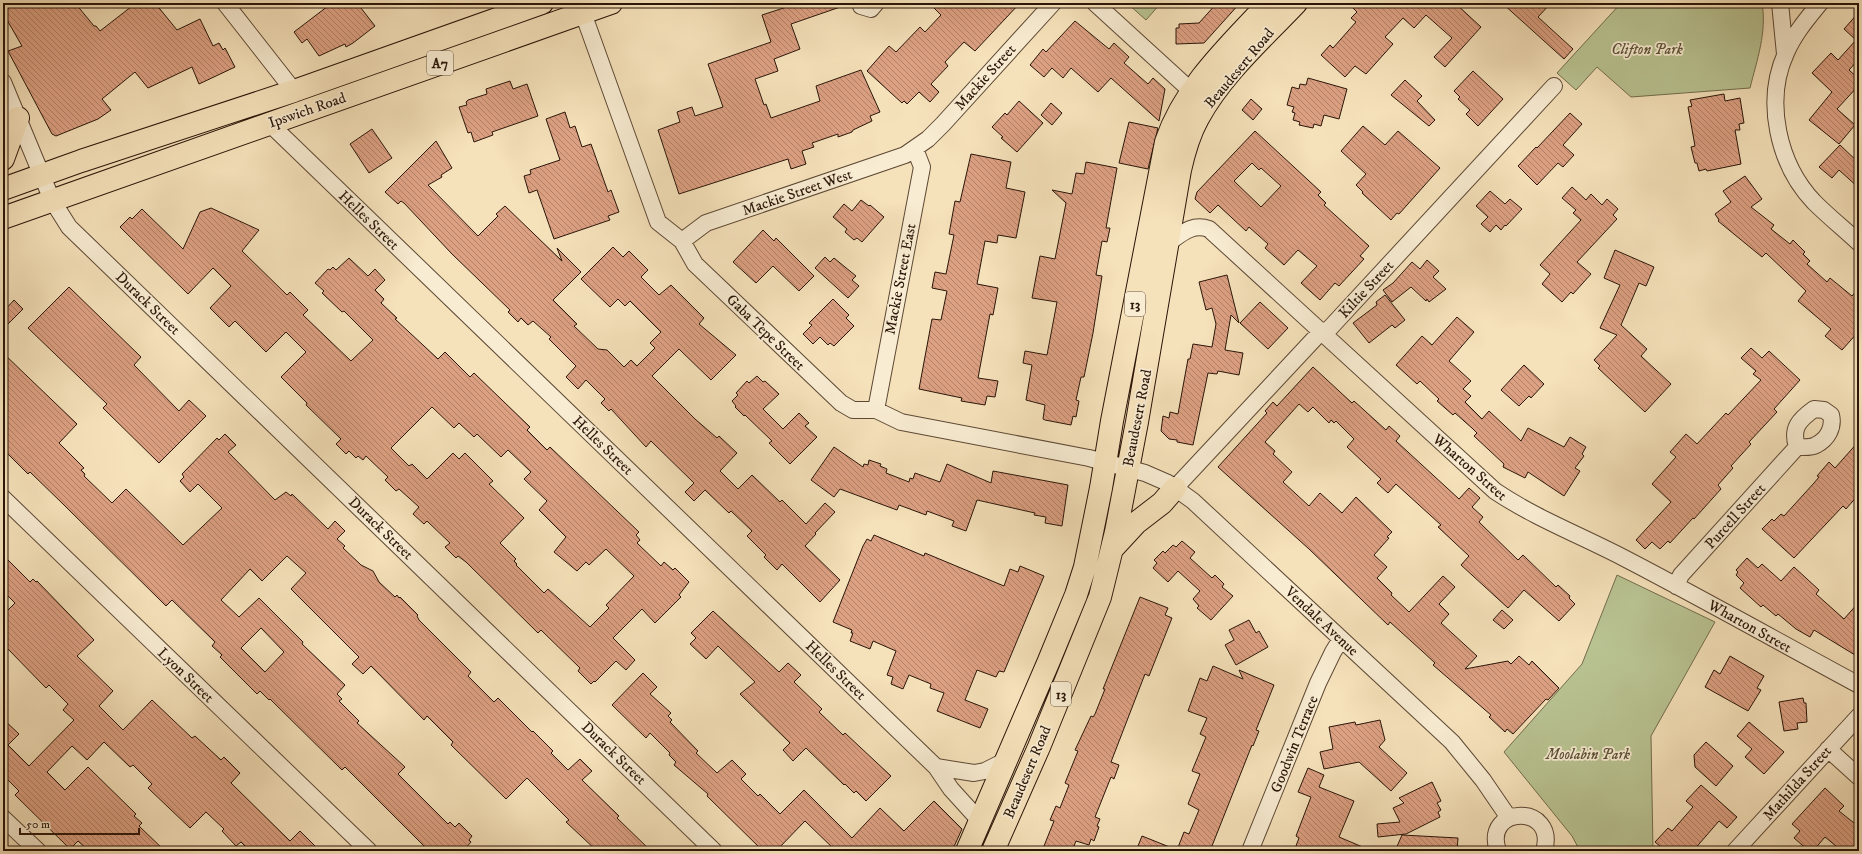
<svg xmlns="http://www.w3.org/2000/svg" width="1862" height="854" viewBox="0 0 1862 854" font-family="'IM FELL DW Pica',serif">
<defs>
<pattern id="building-back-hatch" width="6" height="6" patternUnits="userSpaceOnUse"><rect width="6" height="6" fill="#dca082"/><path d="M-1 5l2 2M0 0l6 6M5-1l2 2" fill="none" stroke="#b38168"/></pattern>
</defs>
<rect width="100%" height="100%" fill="#f5e1ba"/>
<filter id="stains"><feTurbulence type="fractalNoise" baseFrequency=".005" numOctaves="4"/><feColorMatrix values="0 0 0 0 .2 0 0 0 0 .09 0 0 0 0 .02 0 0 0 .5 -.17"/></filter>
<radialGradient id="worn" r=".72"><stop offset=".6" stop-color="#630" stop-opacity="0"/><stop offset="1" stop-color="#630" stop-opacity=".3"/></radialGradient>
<path fill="#b9c392" stroke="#726c4d" d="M1127,3h34l-15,17z
M1621,3h141c5,29 -5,57 -12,85l-119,9 -34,-30 -21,23 -19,-17z
M1617,575l98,47 -64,114 2,115h-73l-8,-15 -68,-84 78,-88z"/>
<path fill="url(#building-back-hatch)" stroke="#2a1508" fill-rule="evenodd" d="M3,3h72l19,23h2l4,5 36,-28h19l22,27 23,-11 13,27 6,-3 4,7 2,-2 10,19 -36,17 -7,-17 -44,21 -13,-16 -33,27 9,11 -13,9 -42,17 -4,-2 -44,-83 14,-5 -19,-33z
M332,3h25l18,23 -22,17 -7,4 -1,-3 -26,12 -12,-17 -5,4 -8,-11z
M799,3h46l1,2 -55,19 9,25 -26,10 4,12 -23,8 9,26 2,-1 5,14 49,-17 -4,-15 45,-16 19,42 -10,4 2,5 -19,9 -1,2 -14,5v-3l-26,9 2,4 -12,4 4,13 -15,5 -3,-10 -109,35 -21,-64 22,-8 -3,-10 15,-5 3,9 28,-9 -15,-43 63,-22 -9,-27z
M929,3h91l-45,48 -11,-9 -19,20 3,4 -17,18 8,8 -9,10 -11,-10 -12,12 -3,-3 -2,2 -35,-32 22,-25 7,6 24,-25 5,5 16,-17z
M1217,3h23l-36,40 -28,1v-16h3v-4l20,-1z
M1348,3h107l26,24 -36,40 -11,-10 18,-19 -26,-23 -12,13 -11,-10 -18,19 8,7 -27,30 -11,-8 -10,11 -24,-22 9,-10 3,3 23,-26 -5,-4 6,-6z
M1502,3h49l-13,14 35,32 -9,10z
M1859,12v47l-10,11 10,9v6l-22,24 18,16 -16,19 -30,-24 23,-28 -20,-19 19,-20 7,7 18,-20 -12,-11z
M1075,21l34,28 5,-6 15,14 -5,6 24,21 5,-6 12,11 -6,32 -48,-43 -13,14 -27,-24 -8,10 -11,-10 -8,9 -14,-12 13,-16 3,3z
M1473,71l30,28 -25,27 -12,-12 4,-4 -12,-11 2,-2 -6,-6z
M1308,78l39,11 -8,30 -15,-4 -3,11 -7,-2 -1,4 -14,-3 1,-3 -7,-2 2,-7 -3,-1 2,-5 -7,-2 5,-18 7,2 1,-5 6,1z
M1405,80l17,16 -5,5 18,19 -6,6 -38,-31z
M510,81l3,8 14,-5 11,32 -46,16 1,3 -19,7 -3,-10 -3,1 -9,-26 8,-2 -1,-3 2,-2 19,-6 -1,-5z
M1724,94l1,7 15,-3 4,25 -5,1 1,6h-5l6,34 -34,7 -1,-2 -7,2 -2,-8h-2l-4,-16 4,-1 -7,-39 4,-1 -2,-6z
M1251,99l11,10 -9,11 -11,-10z
M1019,101l24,22 -26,29 -16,-14 2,-1 -11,-10 13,-14 2,2z
M1051,103l11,10 -10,12 -11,-10z
M565,112l5,16 5,-2 7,21 9,-3 17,48 3,-2 8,22 -11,4 2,4 -56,19 -17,-49 -8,3 -5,-17 7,-2 -1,-4 30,-10 -14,-41z
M1570,113l12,11 -19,21 11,10 -11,12 -5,-4 -21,22 -19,-19 18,-19 1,1z
M1129,122l29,6 -10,41 -29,-6z
M1363,126l22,19 13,-14 42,37 -41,46 -2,-1 -6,7 -29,-27 1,-1 -7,-7 10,-11 -25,-23z
M372,129l20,29 -23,15 -19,-29z
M1255,131l66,61 -3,3 8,8 -2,2 45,41 -9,10 4,3 -25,27 -4,-3 -15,17 -19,-17 16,-17 -19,-16 -14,15 -19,-17 3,-4 -19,-17 -3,4 -28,-26 -8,8 -15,-14 2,-7zM1252,163l7,7 2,-2 20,18 -20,21 -27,-26z
M436,141l16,27 -11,7 1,2 -14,8 50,51 20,-20 -2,-2 9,-8 57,55 -5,-13 24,24 -28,28 24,24 -3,2 24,23 9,1 17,17 7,-7 6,6 18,-18 -5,-5 11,-11 -31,-31 -5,5 -7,-7 -8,8 -29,-28 32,-32 10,10 6,-6 19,19 -7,7 18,18 12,-10 33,33 -5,6 37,31 -25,25 -32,-31 -27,27 43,43 22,19 2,-2 18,17 -17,18 18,18 14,-14 28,27 2,-2 24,24 19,-21 10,9 -20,21 1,1 -11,12 35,34 -20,22 -38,-38 -5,6 -13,-13 2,-2 -19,-19 5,-5 -21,-20 -2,2 -24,-23 -11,11 -9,-9 9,-9 -43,-42 -5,6 -35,-38 -2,2 -8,-8 4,-4 -19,-19 -8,9 -12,-12 10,-11 -27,-27 2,-2 -18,-16 -5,4 -7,-7 -3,4 -10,-10 2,-2 -58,-56 -48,-51 -3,-2 -3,3 -13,-12z
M1840,145l19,18v25l-20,-18 -7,8 -13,-11z
M971,154l40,8 -5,26 19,4 -9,46 -18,-3 -1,8 -12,-2 -8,43 21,4 -5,27 -3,-1 -12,64 20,3 -3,16 -8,-1 -2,9 -24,-4 1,-3 -43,-9 13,-70 9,1 6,-29 -15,-3 3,-16 11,2 8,-39 -5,-1 6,-33 5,1z
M1086,162l31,6 -11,60h4l-3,14 -5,-1 -6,34 6,1 -9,57 -9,44h-3l-5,23 3,1 -3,16 -3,-1 -2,9 -26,-5 -2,-1 2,-14 -19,-5 6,-35 -9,-2 2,-12 22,4 10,-53 -25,-4 8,-42 15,3 11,-56 -14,-13 20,4 4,-21 8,1z
M1745,176l17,23 -11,8 23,18 -3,4 19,15 3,-4 12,12 -2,2 7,7 -3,3 20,18 3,-4 22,18 7,-8v43l-17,19 -17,-14 6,-7 -33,-28 8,-10 -40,-38 -4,4 -44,-36 1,-1 -4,-6 16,-12 -8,-11z
M1572,187l14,13 5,-6 11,11 5,-6 11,10 -5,6 4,4 -40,43 14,12 -18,20 -2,-2 -9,10 -20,-18 8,-10 -10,-9 41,-45 -8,-7 3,-3 -14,-12z
M1490,191l15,13 5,-5 12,10 -16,17 -1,-1 -4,5 -5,-5 -6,7 -9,-8 7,-7 -12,-11z
M861,200l8,6 1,-1 14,12 -22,25 -5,-4 -3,2 -9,-8 2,-3 -14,-12 11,-13 8,7z
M211,208l48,22 -17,21 45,44 3,-3 18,18 -5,5 48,46 22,-21 -29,-29 -2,1 -20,-19 2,-2 -9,-8 13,-14 2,1 3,-3 3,3 13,-12 19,18 7,-7 10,11 -10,10 9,9 -3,4 16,15 -2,1 43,40 7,-7 25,25 4,-4 56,54 -3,3 20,20 3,-3 89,85 -3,3 4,5 -3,3 24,23 3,-4 9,8 2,-2 14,14 -10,13 2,2 -26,26 -13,-14 -29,29 22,22 -9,10 -10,-9 -21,21 -1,-1 -3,3 -13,-13 2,-3 -39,-38 -3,3 -72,-71 -8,-6 -2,2 -11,-11 5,-4 -23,-22 -3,3 -11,-10 6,-7 -20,-18 -3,2 -11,-11 3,-3 -22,-21 -3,4 -5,-4 -2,2 -7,-7 -3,3 -10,-10 5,-5 -35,-34 1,-2 -26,-26 25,-25 -20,-20 -20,20 -31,-31 -6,6 -19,-19 21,-22 -18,-18 -25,26 -68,-67 10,-10 2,2 10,-10 41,40 17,-37zM432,407l22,21 5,-5 15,14 3,-3 24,23 7,-7 23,22 -7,7 23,22 -8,9 27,27 -12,15 23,19 9,-9 3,3 17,-16 28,27 -28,29 3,3 -19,19 -42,-38 -4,4 -28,-28 1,-1 -3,-3 2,-2 -16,-16 24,-25 -35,-34 4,-3 -28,-28 -6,6 -6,-6 -26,26 -15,-15 -3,2 -18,-18z
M763,230l11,11 2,-3 38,38 -15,15 -26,-25 -17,17 -23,-21z
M1615,250l39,17 -8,19 -7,-3 -18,42 26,24 -6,7 30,28 -26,28 -47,-44 2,-2 -6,-6 23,-25 -17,-7 20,-43 -16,-7z
M825,257l5,5 4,-4 22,18 -4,4 7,6 -11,12 -33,-30z
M1427,260l12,11 -6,6 13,12 -17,13 -2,-3 -1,2 -15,-14 -19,15 -9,-12 10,-7 19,-21 8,7z
M1227,275l12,48 -8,-8 -6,35 18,3 -4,22 -21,-4 -1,3 -9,-1 -15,72 -16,-3v-2l-8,-1 -8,-8 2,-15 6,2 1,-6 8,2 10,-55h2l3,-15 19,3 4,-23 -4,-16 -6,2 -7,-28z
M69,287l72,70 -7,8 45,46 10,-11 17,16 -47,47 -56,-55 4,-4 -79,-76z
M1385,295l20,25 -10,8 -3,-3 -23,18 -16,-20 24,-18 -1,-3z
M833,299l16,16 -3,3 8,8 -20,20 -4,-3 -2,2 -8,-8 -7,7 -10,-10 9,-9 -3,-2z
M14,300l9,9 -20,20v-17z
M1260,302l28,26 -20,21 -28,-26z
M1457,317l17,15 -25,29 22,20 -8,8 8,7 -6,6 17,17 7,-8 32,30 7,-13 36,19 6,-10 16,10 -4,7 2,2 -9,12 5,3 -16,25 -36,-24 -3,6 -22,-11 1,-3 -30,-28 3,-3 -4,-4 -18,-16 -2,2 -16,-14 2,-2 -19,-18 -3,3 -21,-19 26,-29 10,9z
M1751,348l11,10 7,-7 31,29 -26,29 3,3 -28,30 2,2 -20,22 2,2 -15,17 3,4 -27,30 -1,-1 -23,25 -2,-2 -8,8 -8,-7 -7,7 -9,-9 35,-38 -19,-18 24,-27 -6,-5 16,-18 11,10 29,-31 2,2 33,-35 -8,-6 3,-3 -15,-13z
M3,353l74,71 -18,19 25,25 -3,2 4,4 -1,2 28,27 14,-14 57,56 39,-37 -24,-24 -8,8 -10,-11 4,-4 -2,-3 35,-36 2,2 6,-6 11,11 -8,7 47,48 11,-8 5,4 1,-2 36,35 7,-8 10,10 -8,8 8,7 -2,2 18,17 12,6 6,11 16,15 2,-2 2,3 1,-1 18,18 -1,1 2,4 52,52 -3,4 26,26 4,-4 34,34 1,-1 20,20 -2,2 17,17 12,-11 12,12 -10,9 37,36 -2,2 34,33h-54l-31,-29 3,-2 -42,-42 -21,21 -55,-54 2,-3 -26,-26 -3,4 -53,-54 -8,8 -11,-10 7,-7 -68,-68 15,-16 -19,-17 -25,25 -12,-12 -29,31 18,17 20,-19 44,44 -1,2 43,41 -8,9 5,5 -3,2 20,20 -2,2 48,44 -7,7 50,50 2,-2 5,5 4,-4 13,13 -3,4 2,2 -8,9h-34l-84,-84 -3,3 -72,-71 -1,1 -9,-9 -3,3 -37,-37 2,-2 -10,-9 3,-4 -43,-42 -6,6 -103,-102 -33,-32 -2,2 -25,-25zM261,628l23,24 -19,20 -24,-24z
M1524,365l20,19 -13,14 -2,-2 -10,10 -18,-16z
M1313,367l39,36 2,-2 32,29 3,-4 11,10 -4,5 63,58 10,-11 11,10 -8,9 11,10 -4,5 39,38 5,-5 33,32 2,-2 12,11 -1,2 6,6 -16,17 -35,-31 -16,18 -47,-43 8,-9 -31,-29 3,-2 -45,-41 -8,9 -11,-10 4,-4 -34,-32 7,-8 -18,-18 -2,2 -3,-3 -2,3 -16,-16 -5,5 -9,-8 -34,38 10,9 -2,3 19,18 -9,10 26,24 11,-13 22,20 14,-16 36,35 -5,5 2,1 -15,17 13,12 -10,11 15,15 -1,2 18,17 34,-36 12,11 -16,17 10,10 -8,9 36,33 -12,13 43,-8 3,3 8,-8 10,9 3,-4 27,27 -11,12 -2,-1 -33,35 -6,-5 -2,3 -16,-15 2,-2 -58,-50 2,-2 -13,-12 -32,-29 -2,3 -79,-76 -91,-82 49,-54 -2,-2 8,-9 4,4z
M757,376l6,6 2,-1 14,13 -16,15 20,20 16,-16 10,10 -4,3 12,11 -27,27 -21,-21 3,-2 -27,-26 -1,1 -9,-9 1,-1 -4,-5 6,-6 -2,-2 11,-12 2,2z
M1859,441v53l-13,15 -3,-3 -49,52 -32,-29 10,-10 2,2 7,-7 3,2 30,-33 5,-6 -2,-1 12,-14 6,6z
M834,447l29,20 1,-3 4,1 1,-5 12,4 -1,2 7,3 -1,4 23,9 1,-4 3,1 2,-6 25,9 7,-18 44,19 2,-12 75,14 -6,41 -17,-3 1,-6 -12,-2 1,-2 -58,-13 -11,31 -14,-5 2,-5 -27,-10 -1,4 -27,-10 -2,5 -57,-21 -6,8 -23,-17z
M874,535l50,21 1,-3 79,33 6,-17 8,3 2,-6 24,10 -40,96 -5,-1 -3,6 -19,-7 -12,30 23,9 -8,19 -43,-17 7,-18 -14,-5 1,-4 -22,-9 -6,14 -12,-5 2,-7 -6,-2 9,-24 -23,-10 -3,8 -20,-8 3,-8h-2l1,-3 -19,-8 30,-76 4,-7 4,2z
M1182,541l13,11 -5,6 22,20 3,-3 9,9 -2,3 11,9 -22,24 -14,-12 2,-2 -6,-7 7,-8 -22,-20 -10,11 -15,-14 4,-5 -3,-3 9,-9 2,2 8,-8 3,2z
M3,555l27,27 3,-3 3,3 1,-1 57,59 -17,16 36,35 -14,15 24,24 29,-30 40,38 3,-2 26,24 3,-3 16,16 -9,10 59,58 10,-10 20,20h-70l-9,-9 -5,4 -14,-15 2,-2 -18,-17 -16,16 -42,-40 4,-4 -19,-19 -3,2 -26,-25 -17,18 -15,-14 -25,26 18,18 23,-23 48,47 -2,2 8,7 -3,3 26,25h-76l-11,-10 -8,8 -55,-54 4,-4 -16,-16v-56l16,15 -11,11 21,21 45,-46 -11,-10 5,-6 -19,-19 -3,3 -38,-39h-5v-34l12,-12 -12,-12z
M1747,558l11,10 4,-4 19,17 13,-14 25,23 -3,4 28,25 15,-17v46l-4,7 -41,-25 -4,7 -14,-8 -18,-15 -2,2 -13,-11 -2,2 -21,-19 4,-5 -8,-8 2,-3 -2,-2z
M1140,597l28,11 -3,7 7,3 -23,58 -4,-2 -34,88 8,3 -5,14 -3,-2 -16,40 5,2 -3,7 2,1 -5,14 -3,-2 -2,6 -13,-4 -4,10h-30l12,-30 -4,-1 6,-14 4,2 9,-23 -4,-2 13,-32 -3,-1 16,-34 2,1 2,-3 10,-25h-2z
M1502,610l11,10 -9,9 -11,-9z
M713,611l66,61 9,-9 13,12 -7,7 28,27 -3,3 24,23 2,-2 46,43 -25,25 -10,-10 -2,2 -9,-9 -1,1 -38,-37 -13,13 -10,-11 7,-7 -50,-49 15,-12 -37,-36 -12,13 -16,-15 6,-6 -5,-5z
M1249,620l7,13 3,-2 9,16 -32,18 -11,-20 9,-5 -5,-10z
M1730,656l34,20 -7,12 4,2 -13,21 -43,-24 9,-17 6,4z
M1213,666l30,13 -4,-9 35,15 -18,45 3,1 -6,15 -1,-1 -42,106h-74l6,-15 35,14 7,-18 5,2 10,-24 -11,-6 12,-30 -8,-3 14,-34 -6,-3 7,-16 -19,-7 12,-33 7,3z
M643,673l14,14 -7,7 21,19 -3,3 4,4 -2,2 28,29 -2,2 21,20 15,-13 14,14 -5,5 17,17 2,-2 20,20 24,-24 48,48 28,-30 24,23 30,-30 28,28 -10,22h-116l-31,-30 -29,30h-13l-56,-55 1,-2 -34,-29 2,-3 -7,-7 1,-2 -20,-20 -4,5 -34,-33z
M1803,698l1,5h2l1,19 -10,1 1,6 -14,2 -5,-29z
M1380,720l5,20 -6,7 28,26 -16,18 -32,-29 -35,7 -4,-17 13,-3 -4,-22 26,-5 1,3z
M1749,722l35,30 -20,22 -19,-17 7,-8 -15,-13z
M1706,742l27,24 -17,20 -21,-19 -1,-12z
M1308,768l16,7 -5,12 35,14 -15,36 33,14h-78l5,-13 -3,-2 15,-39 -13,-5z
M1432,782l9,19 -4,2 4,7 -3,2 2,5 -34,17 -28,3 -1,-13 23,-2 -7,-14 11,-5 -5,-5z
M1701,785l36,32 -10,11 -8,-7 -26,30h-27l-11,-9 13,-14 4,3 21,-24 -7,-6z
M1825,788l19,18 -5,5 20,16v24h-17l-17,-14 -12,14h-4l-15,-13 6,-7 -8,-7z
M1402,835l56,3 -1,13h-62z"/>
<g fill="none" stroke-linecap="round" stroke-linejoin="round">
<defs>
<path id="minor" d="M225,3l69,88
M860,3l1,3 10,3 5,-6
M1095,3l105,96
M1780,3l5,51
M1820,3c-13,16 -26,31 -34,50 -22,48 -8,111 28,149 14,14 30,27 45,41
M583,13l75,209 24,19 13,23 146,139 12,7h23l25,12 188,36 56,15 23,10 25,18 259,241 31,38 26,38
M3,82l49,118 17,27 645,624
M269,123l667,644 15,22 29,32
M682,241l24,-18 199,-68 23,-16 15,-15 110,-121
M1168,243c13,-9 24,-20 41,-14l286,262c40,27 87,45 129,67 79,41 157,85 235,127
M1814,409l10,1 7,5c3,12 -3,24 -15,30 -5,3 -13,2 -19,2 -6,-19 2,-27 17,-38z
M876,410l46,-243 -7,-18
M1175,488l141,-151 14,-9 224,-242
M3,498l366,353
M1676,586l5,-11 116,-128
M1828,749l31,28
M936,767l38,6 11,-2 22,-11
M3,818l35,33
M1250,851l68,-168 15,-31 8,-13
M1498,851c-16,-46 60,-48 46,0
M1735,851l124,-135"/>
<path id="highway" d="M3,159l15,-41
M3,189l78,-28 213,-70 248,-88
M3,218l608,-215
M1112,549l24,-26 26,-20 13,-15
M967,851l81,-188 28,-68 9,-28 16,-79 11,-67 54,-279c19,-56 64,-97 103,-139
M993,851l46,-104 61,-150 16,-65 21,-110 43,-252c4,-18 9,-36 18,-52 24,-44 64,-79 98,-115"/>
</defs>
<use href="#minor" stroke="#5d4834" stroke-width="18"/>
<use href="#highway" stroke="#2a1508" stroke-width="24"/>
<use href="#minor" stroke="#f8ecd2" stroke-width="16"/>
<use href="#highway" stroke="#f5e1ba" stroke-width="22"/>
</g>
<g text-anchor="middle" stroke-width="3.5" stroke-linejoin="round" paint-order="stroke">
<g fill="#f8ecd2" stroke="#685645" stroke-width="1">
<rect x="427" y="51" width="26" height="24" rx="3"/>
<rect x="1125" y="292" width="20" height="24" rx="3"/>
<rect x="1051" y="682" width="20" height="24" rx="3"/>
</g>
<g font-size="14" font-weight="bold" fill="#2a1508">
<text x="440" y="68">A7</text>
<text x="1135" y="309">13</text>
<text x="1061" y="699">13</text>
</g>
<g font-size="15" font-style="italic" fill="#5c5238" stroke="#f8ecd2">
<text x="1647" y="54">Clifton Park</text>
<text x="1588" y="759">Moolabin Park</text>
</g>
<g font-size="15" fill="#2a1508" stroke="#f8ecd2">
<text transform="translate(1239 68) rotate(-50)" y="5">Beaudesert Road</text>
<text transform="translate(985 77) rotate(-48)" y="5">Mackie Street</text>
<text transform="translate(307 110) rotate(-19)" y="5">Ipswich Road</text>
<text transform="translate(797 192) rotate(-19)" y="5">Mackie Street West</text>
<text transform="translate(369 220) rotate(44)" y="5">Helles Street</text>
<text transform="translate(900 279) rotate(-79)" y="5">Mackie Street East</text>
<text transform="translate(1366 289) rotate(-47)" y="5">Kiltie Street</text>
<text transform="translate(148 303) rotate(44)" y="5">Durack Street</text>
<text transform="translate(766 332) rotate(44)" y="5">Gaba Tepe Street</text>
<text transform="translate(1137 418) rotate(-79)" y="5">Beaudesert Road</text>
<text transform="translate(603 445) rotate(44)" y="5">Helles Street</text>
<text transform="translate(1470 467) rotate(41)" y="5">Wharton Street</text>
<text transform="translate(1735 516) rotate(-48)" y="5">Purcell Street</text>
<text transform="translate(381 528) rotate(44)" y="5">Durack Street</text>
<text transform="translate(1322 621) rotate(43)" y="5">Vendale Avenue</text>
<text transform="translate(1750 626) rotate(29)" y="5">Wharton Street</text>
<text transform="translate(836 670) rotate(44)" y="5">Helles Street</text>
<text transform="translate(186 675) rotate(44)" y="5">Lyon Street</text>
<text transform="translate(1294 744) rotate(-68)" y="5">Goodwin Terrace</text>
<text transform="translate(614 753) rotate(44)" y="5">Durack Street</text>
<text transform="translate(1027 772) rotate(-67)" y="5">Beaudesert Road</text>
<text transform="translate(1797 783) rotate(-48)" y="5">Mathilda Street</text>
</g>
</g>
<rect width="1862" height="854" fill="none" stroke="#f5e1ba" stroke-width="16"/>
<rect x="4" y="4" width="1854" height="846" fill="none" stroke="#2a1508" stroke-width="2"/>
<rect x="8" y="8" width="1846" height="838" fill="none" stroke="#2a1508"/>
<path d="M20 828v6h119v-6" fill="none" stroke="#2a1508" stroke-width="2"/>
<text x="26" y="828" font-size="12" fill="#2a1508" stroke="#f8ecd2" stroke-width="3" paint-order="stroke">50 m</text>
<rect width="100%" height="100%" filter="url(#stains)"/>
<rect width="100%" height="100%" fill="url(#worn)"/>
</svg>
